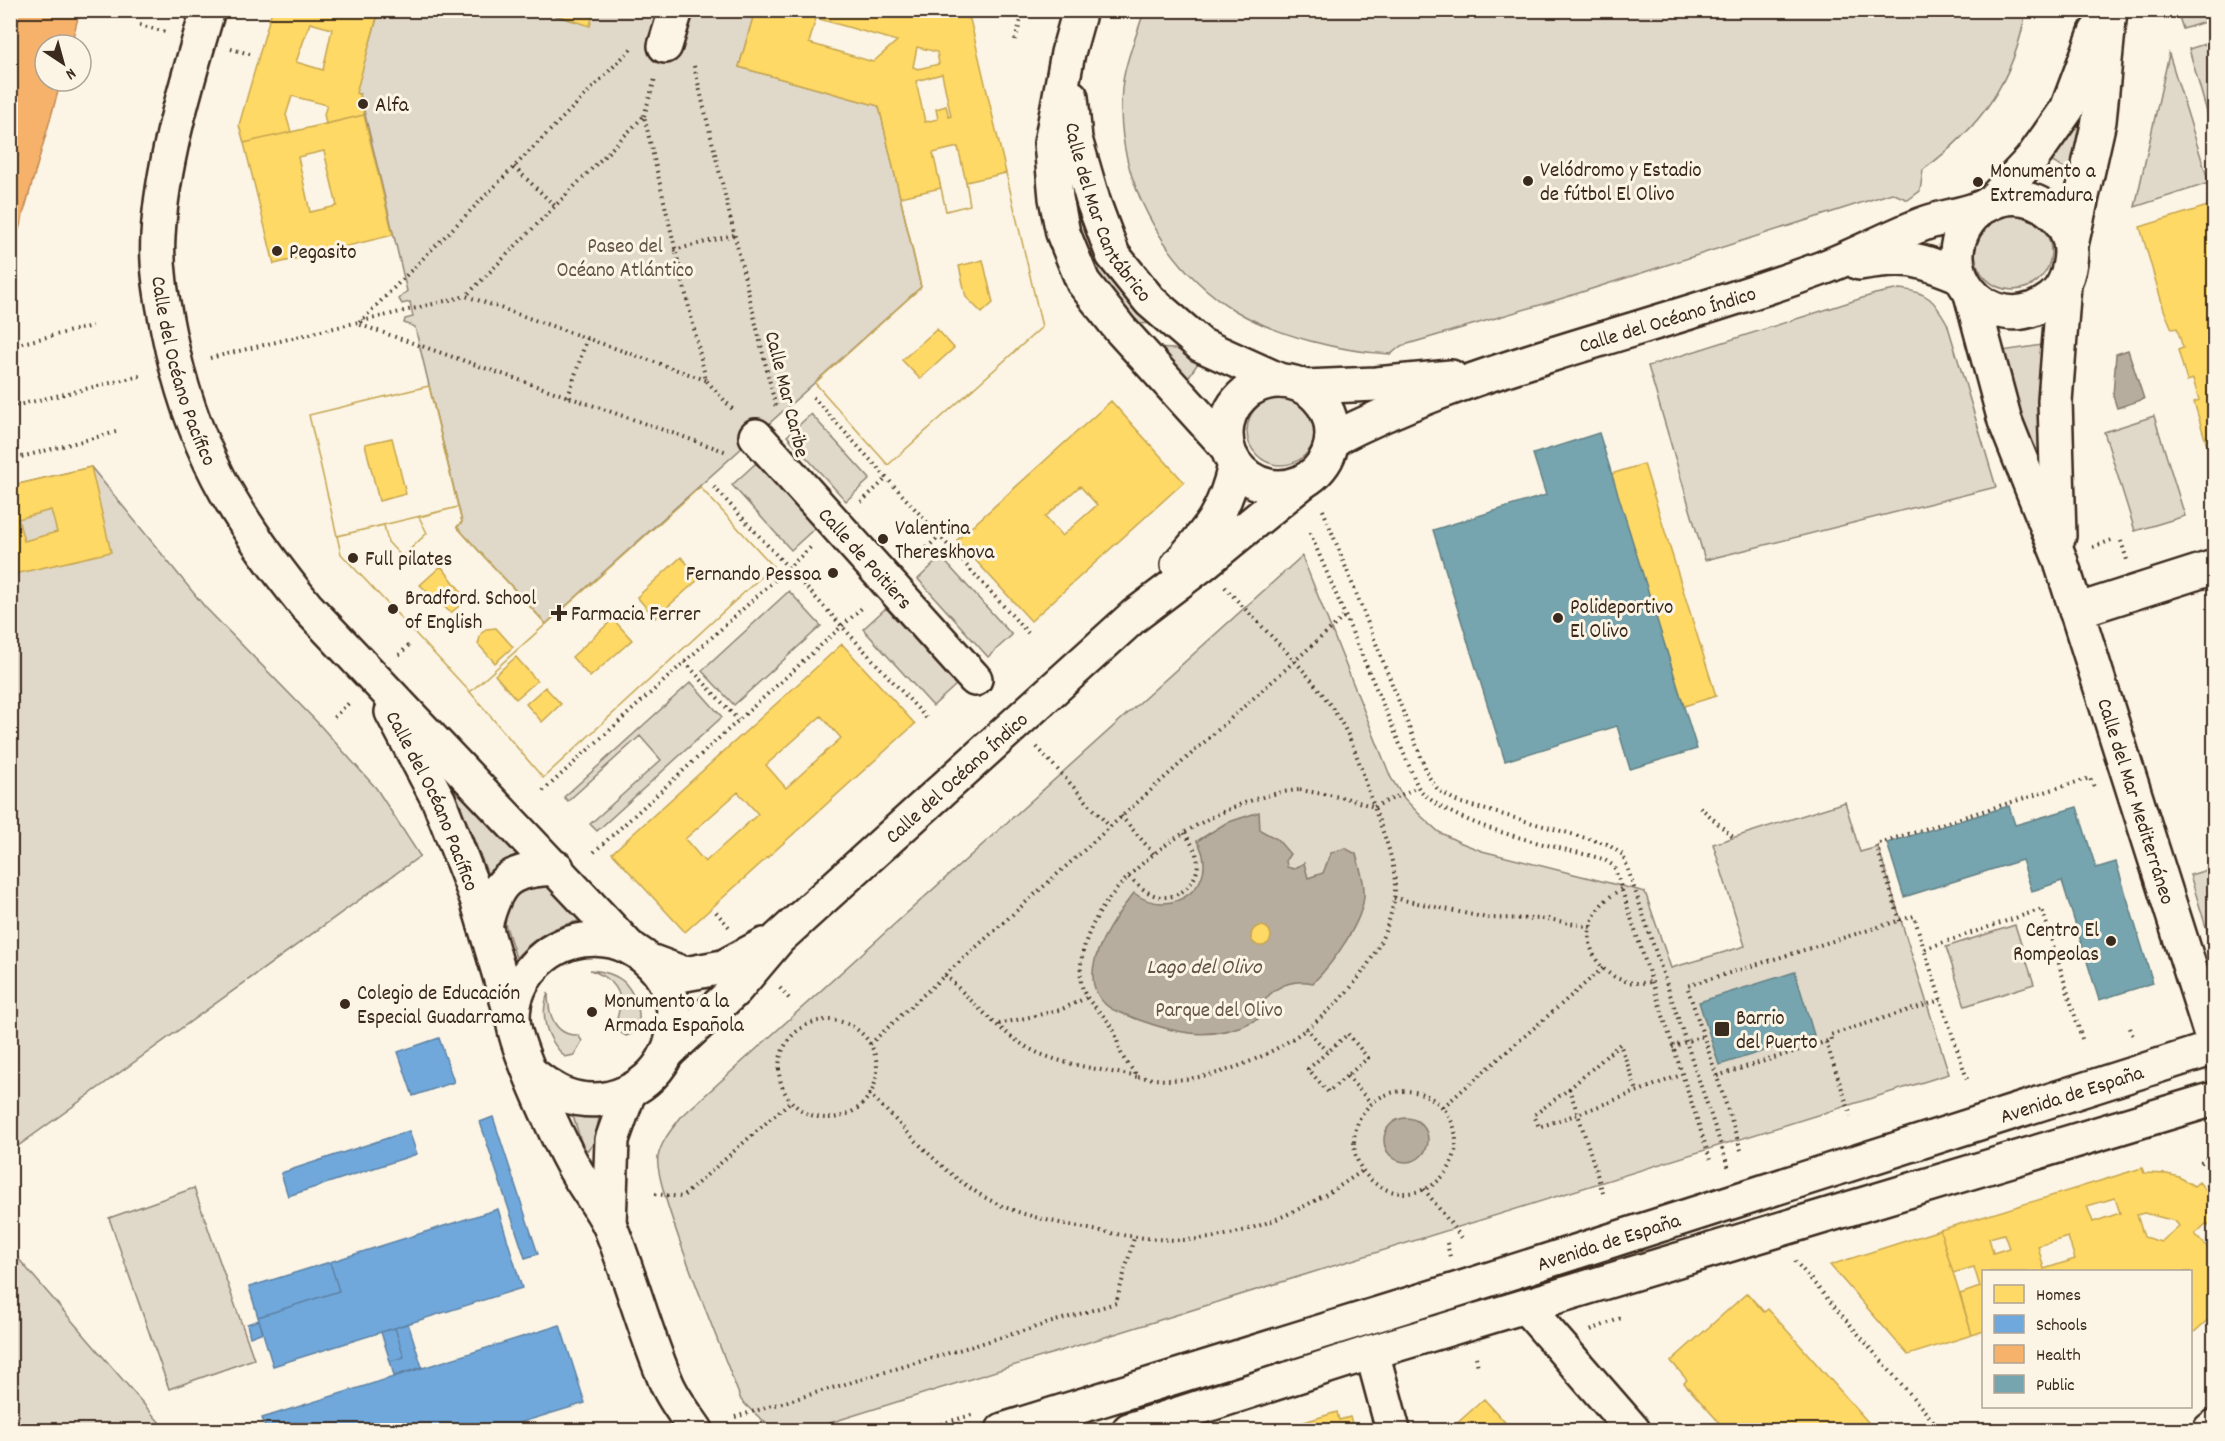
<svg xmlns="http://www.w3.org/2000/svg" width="2225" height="1441" viewBox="0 0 2225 1441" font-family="Dekko,sans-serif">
<rect width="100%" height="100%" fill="#fcf5e5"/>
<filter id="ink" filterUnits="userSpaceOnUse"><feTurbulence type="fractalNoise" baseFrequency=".0167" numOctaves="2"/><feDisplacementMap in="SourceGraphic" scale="12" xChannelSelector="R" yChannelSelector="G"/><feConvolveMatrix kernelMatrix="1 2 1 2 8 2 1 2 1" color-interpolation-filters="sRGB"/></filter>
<g filter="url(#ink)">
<path fill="#e0d8c8" stroke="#8e8173" stroke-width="1.5" d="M379,11h159l51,14 5,-14h161l-16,56 140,39 42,181 -375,337 -89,-97 5,-5 -47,-195 -11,-4 1,-4 8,-2 -3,-15 -8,2 -3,-5 8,-8 -47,-197h-5z
M1144,11v-1l882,1c-12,70 -46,117 -103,159l-3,21 -12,9 -16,-7 -335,107 -156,46 -10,8c-49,-2 -114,-18 -157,-44 -72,-45 -120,-135 -112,-221 2,-25 15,-54 22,-78z
M2177,11h37v8l-31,10z
M11,15l8,3 -8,32z
M2214,41v96l-25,-88z
M2169,54l40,129 -74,24z
M2075,124l8,4 -9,49 -4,-6 -22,-11z
M1975 252a38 38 0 1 1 76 0a38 38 0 1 1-76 0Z
M1096,247l65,76 -30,1 -27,-39 -14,-28 2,-8z
M1900,289c28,3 34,11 47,34l49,164 -291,73 -57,-194 227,-72z
M2049,344l-4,136 -50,-128z
M1152,348l23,1 28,7 -18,26z
M1247 431a34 34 0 1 1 68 0a34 34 0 1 1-68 0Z
M811,414l59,65 -24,22 -59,-65z
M2154,416l31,100 -50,15 -31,-99z
M756,463l59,65 -24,22 -59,-65z
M91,467l114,140 112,115 59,66 44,68 -409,295 -1,-665z
M1302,556l89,222 13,20 17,18 18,16 20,10 23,9 163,41 26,76 74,-22 -32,-102 132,-42 15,50 18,-5 71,227 -1142,356c-35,0 -42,-5 -66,-30 -14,-38 -89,-216 -83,-243 3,-16 14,-28 23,-40z
M941,557l71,78 -24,22 -70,-78z
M789,591l32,35 -87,79 -32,-34z
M886,608l70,77 -23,21 -70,-77z
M691,682l31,35 -125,114 -7,-7 71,-64 -21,-24 -72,65 -4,-4z
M456,785l68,68 -33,29 -37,-92z
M2214,868v85l-24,-78z
M536,881l17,5 30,34c-29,6 -48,16 -67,38l-13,-41 3,-18z
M2015,925l19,59 -69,22 -19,-59z
M590,970c12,1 26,4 35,13 12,13 24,45 1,53l-10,-6c-1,-9 3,-16 4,-25 2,-19 -15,-30 -30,-35z
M548,993c0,20 6,43 30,42l4,6 -8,14 -9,2c-18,-18 -26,-39 -17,-64z
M570,1106l31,2 -7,35 -6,7 -5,-2z
M194,1188l60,171 -85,30 -60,-171z
M10,1250h1l155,180h-155z"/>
<path fill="#b7ad9e" stroke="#85796b" stroke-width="1.5" d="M2128,350l16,49 -27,9 -4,-12 3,-42z
M1259,812l1,18 17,9 13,15 -4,6 1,7 7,2 10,-6 4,15 15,-5 8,-20 14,-5 11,6c3,12 8,25 8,37 2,28 -32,73 -51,92 -26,-5 -51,8 -55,36 -45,23 -79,16 -124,-1 -10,-5 -20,-5 -29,-14 -32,-30 8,-85 29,-111 38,29 89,-10 63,-52l29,-18z
M1384 1140a22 22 0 1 1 44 0a22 22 0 1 1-44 0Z"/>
<path fill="#ffd966" stroke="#c4a450" stroke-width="1.5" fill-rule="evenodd" d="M272,10h107l-23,83 4,2 4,20 -38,9 -2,-10 3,-9 -35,-9 -6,19 5,17 -47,11 -5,-18zM310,23l22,6 -9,41 -27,-8z
M541,10h53l-4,16z
M755,10h184l31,9 36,154 -40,9 -8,-35 -25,6 8,35 -41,9 -21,-91 -140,-39zM816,18l81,23 -24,21 -64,-19zM917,47l20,5 2,12 -21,5 -5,-2zM942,74l9,42 -2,1 -3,-11 -10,3 2,10 -13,3 -9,-41z
M364,115l29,120 -119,29 -30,-121zM324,151l13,55 -27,6 -12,-55z
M1006,173l36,154 -154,138 -73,-82 106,-96 -21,-90 41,-9 5,23 24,-6 -4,-23zM983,260l10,43 -11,10 -16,-16 -7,-31zM937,329l17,19 -34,31 -18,-19z
M1006,173l36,154 -154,138 -73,-82 106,-96 -21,-90 41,-9 5,23 24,-6 -4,-23z
M2214,204v135l-3,1 3,12v117l-20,-67 5,-2 -6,-21 -6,2 -9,-31 5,-2 -6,-20 -5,1 -8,-19 -24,-83z
M429,386l29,121 -121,29 -28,-121zM392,438l14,56 -27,7 -14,-57z
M429,386l29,121 -121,29 -28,-121z
M1111,401l73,81 -153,139 -74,-81zM1080,486l17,19 -35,31 -17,-19z
M1644,464l72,232 -32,10 -73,-232z
M91,467l20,85 -101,23v-89zM51,510l6,22 -33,9 -6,-22z
M700,487l73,79 -230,212 -73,-86zM681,557l19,21 -45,40 -18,-21zM613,619l19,21 -42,37 -18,-20zM516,657l21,24 -21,18 -21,-24zM545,687l16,17 -19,18 -16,-18z
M700,487l73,79 -230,212 -73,-86z
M458,507l4,15 -5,5 89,97 -76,68 -129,-138 -4,-18 47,-11 4,17 14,15 25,-24 -8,-16zM441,566l26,33 -16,14 -31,-28zM496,628l17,19 -18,16 -17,-19 3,-10 5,-5z
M458,507l4,15 -5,5 89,97 -76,68 -129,-138 -4,-18 47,-11 4,17 14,15 25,-24 -8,-16z
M842,644l73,80 -230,208 -73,-79zM821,716l20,22 -55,50 -20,-23zM738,792l20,22 -53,48 -20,-23z
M1251 936a10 10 0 1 1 20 0a10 10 0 1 1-20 0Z
M2142,1168l2,5 23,1 12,3 15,9 5,-4 15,18v31l-7,-8 -12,11 19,20v37l-5,5 5,5v13l-24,22v-64h-206v59l-12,4 -12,-41 20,-7 -6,-20 -21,6 -13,-43zM2115,1198l5,15 -27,9 -6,-16zM2144,1213l31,8 4,5 -18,16 -17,-5 -7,-22zM2004,1234l5,14 -16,5 -4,-15zM2068,1237l7,22 -31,10 -6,-23z
M1940,1230l32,105 -64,20 -78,-90z
M1747,1293l17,19 4,-3 107,121h-149l-42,-47 3,-3 -16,-19z
M1484,1399l28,31h-56l-3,-3z
M1337,1412l2,8 11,-3 4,13h-76z"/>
<path fill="#6fa8dc" stroke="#5f82a3" stroke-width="1.5" d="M439,1038l15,44 -41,14 -15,-44z
M493,1117l45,137 -13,4 -45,-136z
M409,1131l8,23 -129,42 -7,-23z
M498,1209l24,79 -249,78 -15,-49 81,-26 -9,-29z
M330,1262l9,29 -81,26 -9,-30z
M259,1320l4,12 -13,5 -3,-13z
M408,1323l14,44 -28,9 -4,-15 14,-4 -9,-29z
M560,1325l25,78 -89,27h-230l-4,-12z
M395,1328l9,29 -14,4 -9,-29z"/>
<path fill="#f6b26b" stroke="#be8954" stroke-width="1.5" d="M10,10h70l-9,35h-26v36h16l-51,180v-211l9,-32 -9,-3z"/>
<path fill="#76a5af" stroke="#648084" stroke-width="1.5" d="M1599,433l98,316 -67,20 -13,-43 -112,35 -72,-231 113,-35 -13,-41z
M2009,806l6,19 62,-18 19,61 20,-6 37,121 -54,17 -37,-119 -30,10 -10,-31 -118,37 -17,-54z
M1795,972l19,63 -95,30 -20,-63z"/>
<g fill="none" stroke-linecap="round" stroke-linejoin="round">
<defs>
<g id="minor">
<path id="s1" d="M208,10c-21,72 -46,152 -50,226 -2,32 4,63 10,94 23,115 65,186 138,276l323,341"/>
<path d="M1080,10l-12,43 -17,90 5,55 7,35 20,49 37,47 107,118"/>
<path d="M665,46l11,-36"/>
<path id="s2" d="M1071,97l4,42 19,65 19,51 37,46 51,44 80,36"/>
<path d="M1991,202l40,-42 36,-51 29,-77"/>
<path d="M2071,245l28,-124 11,-111"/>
<path d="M1859,263c46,-8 58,-5 101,13"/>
<path id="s3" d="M1971,294l34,127 55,138 154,485"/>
<circle cx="1279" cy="434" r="53"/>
<path d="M1305,387l71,-3 75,-7"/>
<path id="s4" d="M756,436l219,243"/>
<path id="s5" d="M1332,440c70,-37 147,-63 221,-86 89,-28 180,-53 267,-85 36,-13 70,-33 106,-46 17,-6 35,-8 51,-14 10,-3 18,-10 30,-11 32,-4 64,22 64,55 -1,17 -6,35 -20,46 -62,47 -131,-38 -71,-90"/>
<path d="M2059,536l-4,-135 9,-117"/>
<path d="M1178,565c31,-35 47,-53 57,-100"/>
<path d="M2076,611l138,-44"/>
<path id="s6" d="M392,712l47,89 38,98 36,121"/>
<path d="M485,926c12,-48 24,-56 72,-58"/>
<path d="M650,961l35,13 38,-7 41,-22"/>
<path id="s7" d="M667,1053l68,-63 44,-52 355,-322 70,-53 100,-82"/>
<path d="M531,1073c10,8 21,17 34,22 41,15 88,-6 104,-47 10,-25 6,-55 -11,-77 -19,-23 -45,-35 -75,-31 -38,5 -70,39 -70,78 0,26 50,132 66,158 10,17 23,33 31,50 21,52 35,107 57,158 7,16 19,31 29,46"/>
<path d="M609,1224l3,-84 17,-48"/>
<path d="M1526,1307l107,123"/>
<path d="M1372,1352l21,78"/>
<path d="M2210,1430l4,-3"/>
</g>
<g id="major">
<path id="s8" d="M1003,1430l456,-141 755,-241"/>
<path d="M1129,1430l243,-78 842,-253"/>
</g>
</defs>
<use href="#minor" stroke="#3b2a1e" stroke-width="38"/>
<use href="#major" stroke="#3b2a1e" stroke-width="38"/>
<path stroke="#3b2a1e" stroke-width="4" stroke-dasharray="1.5 4.5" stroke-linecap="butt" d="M140,25l25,7
M1015,40l9,-30
M231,49l19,5
M631,49l-273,275 369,128
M694,66l82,342
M644,116l11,-37
M514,167l41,39
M674,250l60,-15
M10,346l82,-20
M210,358l256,-62
M706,380l-240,-84 178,-180 62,264 29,32
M568,397l19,-59
M813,397l215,236
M10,407l134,-32
M10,460l106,-28
M714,487l215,234
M861,502l26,-24
M1323,510l106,267 9,13 20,12 149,42 16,11 106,314
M1310,533l108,254c28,39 138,59 185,72l11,7 96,293
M2121,541l6,19
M2093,547l22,-8
M913,560l27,-24
M1225,587c42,48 96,92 124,150 10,22 17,47 25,70l44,-20
M399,655l12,-12
M685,662l53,58
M334,717l16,-15
M1037,747l73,80
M1300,790l46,8 28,9c10,29 25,60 20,93 -17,96 -129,178 -224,180 -11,0 -22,-2 -32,-3 -5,-7 -13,-15 -16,-22 -4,-8 -5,-18 -9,-26 -10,-18 -30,-27 -32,-48 -9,-95 138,-186 219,-191z
M543,791l268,-244
M1700,807l35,32
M1121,816l33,38
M594,852l270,-246
M1129,877c9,8 19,18 32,20 21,2 41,-19 36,-40 -2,-9 -8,-17 -13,-25
M1621,889c-9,6 -18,12 -24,22 -23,38 11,79 53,71
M1394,898l93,20 61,1 43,8
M716,912l13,15
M1900,921l-24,-77 214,-66 4,9
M945,975l401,-360
M780,988l11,13
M779 1069a49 49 0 1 1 98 0a49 49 0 1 1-98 0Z
M999,1024l61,-14 26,-12
M1306,1028l21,24
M2130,1028l4,11
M1348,1034l20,24 -40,34 -20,-23z
M1826,1042l25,74
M870,1044l75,-69c28,26 58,62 93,78 31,13 67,17 100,24
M1672,1047l31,-11
M1347,1076l24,27
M1717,1076l114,-36 -1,-5 111,-35
M1967,1079l-43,-130 118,-40 41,133
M1569,1089l51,-45 17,47
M1354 1142a51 51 0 1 1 102 0a51 51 0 1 1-102 0Z
M869,1094c36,33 66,72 107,98 30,20 68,28 103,35 35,7 68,13 104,13 64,-1 128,-33 179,-69
M1443,1107l160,-139
M1741,1150l-54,-164 227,-70 10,33
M2201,1163l13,-11
M1424,1189l38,49
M1603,1193l-25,-79 -39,13 -5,-12 35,-26 9,25 103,-39
M655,1194l27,3 109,-96
M1447,1243l3,14
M1795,1261l146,169
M1591,1330l30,-12
M1476,1357l2,10
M735,1417l381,-114 18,-65
M1430,1424l6,6
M871,1429l1,1
M918,1430l54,-15"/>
<use href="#minor" stroke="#fcf5e5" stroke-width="33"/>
<use href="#major" stroke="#fcf5e5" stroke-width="33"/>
</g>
</g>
<g fill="#3b2a1e" stroke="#fcf5e5" stroke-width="2">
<circle cx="363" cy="104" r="6"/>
<circle cx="1528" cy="181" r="6"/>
<circle cx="1978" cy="182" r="6"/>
<circle cx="277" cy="251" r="6"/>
<circle cx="883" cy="539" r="6"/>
<circle cx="353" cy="558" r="6"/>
<circle cx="833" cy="573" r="6"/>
<circle cx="393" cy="609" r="6"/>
<path d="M556 604h6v6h6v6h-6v6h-6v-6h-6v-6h6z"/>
<circle cx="1558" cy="618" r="6"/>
<circle cx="2111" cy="941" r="6"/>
<circle cx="345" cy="1004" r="6"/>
<circle cx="592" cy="1012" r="6"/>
<rect x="1714" y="1021" width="16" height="16" rx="3"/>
</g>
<g text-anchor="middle" stroke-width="6" stroke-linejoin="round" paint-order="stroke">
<g font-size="21" fill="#3b2a1e" stroke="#fcf5e5" text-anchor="start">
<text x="375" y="111">Alfa</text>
<text x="1540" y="176">Velódromo y Estadio<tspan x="1540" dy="24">de fútbol El Olivo</tspan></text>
<text x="1990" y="177">Monumento a<tspan x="1990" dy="24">Extremadura</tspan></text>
<text x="289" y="258">Pegasito</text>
<text x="895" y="534">Valentina<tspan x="895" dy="24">Thereskhova</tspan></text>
<text x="365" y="565">Full pilates</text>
<text x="821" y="580" text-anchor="end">Fernando Pessoa</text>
<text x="405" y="604">Bradford. School<tspan x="405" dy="24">of English</tspan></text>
<text x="1570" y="613">Polideportivo<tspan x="1570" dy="24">El Olivo</tspan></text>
<text x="571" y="620">Farmacia Ferrer</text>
<text x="2099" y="936" text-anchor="end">Centro El<tspan x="2099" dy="24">Rompeolas</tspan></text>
<text x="357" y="999">Colegio de Educación<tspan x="357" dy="24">Especial Guadarrama</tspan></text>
<text x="604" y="1007">Monumento a la<tspan x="604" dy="24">Armada Española</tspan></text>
<text x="1736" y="1024">Barrio<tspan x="1736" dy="24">del Puerto</tspan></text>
</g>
<g font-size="21" fill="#3b2a1e" stroke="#fcf5e5">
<text dy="7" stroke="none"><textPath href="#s2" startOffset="123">Calle del Mar Cantábrico</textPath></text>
<text dy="7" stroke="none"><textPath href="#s5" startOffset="357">Calle del Océano Índico</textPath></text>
<text dy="7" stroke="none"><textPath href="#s1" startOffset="370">Calle del Océano Pacífico</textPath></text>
<text transform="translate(788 394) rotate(76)" y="7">Calle Mar Caribe</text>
<text dy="7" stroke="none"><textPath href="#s4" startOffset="164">Calle de Poitiers</textPath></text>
<text dy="7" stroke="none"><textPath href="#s7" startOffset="400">Calle del Océano Índico</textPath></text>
<text dy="7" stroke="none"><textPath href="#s6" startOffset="98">Calle del Océano Pacífico</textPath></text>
<text dy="7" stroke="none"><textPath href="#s3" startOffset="534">Calle del Mar Mediterráneo</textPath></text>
<text dy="7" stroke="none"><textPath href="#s8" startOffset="1120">Avenida de España</textPath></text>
<text dy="7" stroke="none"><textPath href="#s8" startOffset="634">Avenida de España</textPath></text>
</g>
<g font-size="21" fill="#645648" stroke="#fcf5e5">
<text x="625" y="252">Paseo del<tspan x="625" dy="24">Océano Atlántico</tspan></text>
<text x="1219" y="1016">Parque del Olivo</text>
</g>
<g font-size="22" font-style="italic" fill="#605144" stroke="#fcf5e5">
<text x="1204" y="973">Lago del Olivo</text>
</g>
</g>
<rect width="2225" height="1441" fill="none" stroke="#fcf5e5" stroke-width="36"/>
<rect x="18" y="18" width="2189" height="1405" fill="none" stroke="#3b2a1e" stroke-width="2" filter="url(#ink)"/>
<rect x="1982" y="1270" width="210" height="138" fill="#fcf5e5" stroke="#afa495" stroke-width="1.5"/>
<rect x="1994" y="1285" width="30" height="18" fill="#ffd966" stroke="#afa495" stroke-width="1.5"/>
<text x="2036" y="1300" font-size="18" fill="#3b2a1e">Homes</text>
<rect x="1994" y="1315" width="30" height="18" fill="#6fa8dc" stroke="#afa495" stroke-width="1.5"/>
<text x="2036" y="1330" font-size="18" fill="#3b2a1e">Schools</text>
<rect x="1994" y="1345" width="30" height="18" fill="#f6b26b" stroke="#afa495" stroke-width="1.5"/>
<text x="2036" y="1360" font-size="18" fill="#3b2a1e">Health</text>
<rect x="1994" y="1375" width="30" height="18" fill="#76a5af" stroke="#afa495" stroke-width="1.5"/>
<text x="2036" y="1390" font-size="18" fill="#3b2a1e">Public</text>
<g transform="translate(63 63) rotate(144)"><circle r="28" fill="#fcf5e5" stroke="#afa495" stroke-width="1.5"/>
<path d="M0-4.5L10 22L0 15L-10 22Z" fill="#3b2a1e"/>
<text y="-9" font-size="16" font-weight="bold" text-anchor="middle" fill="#3b2a1e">N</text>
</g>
</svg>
